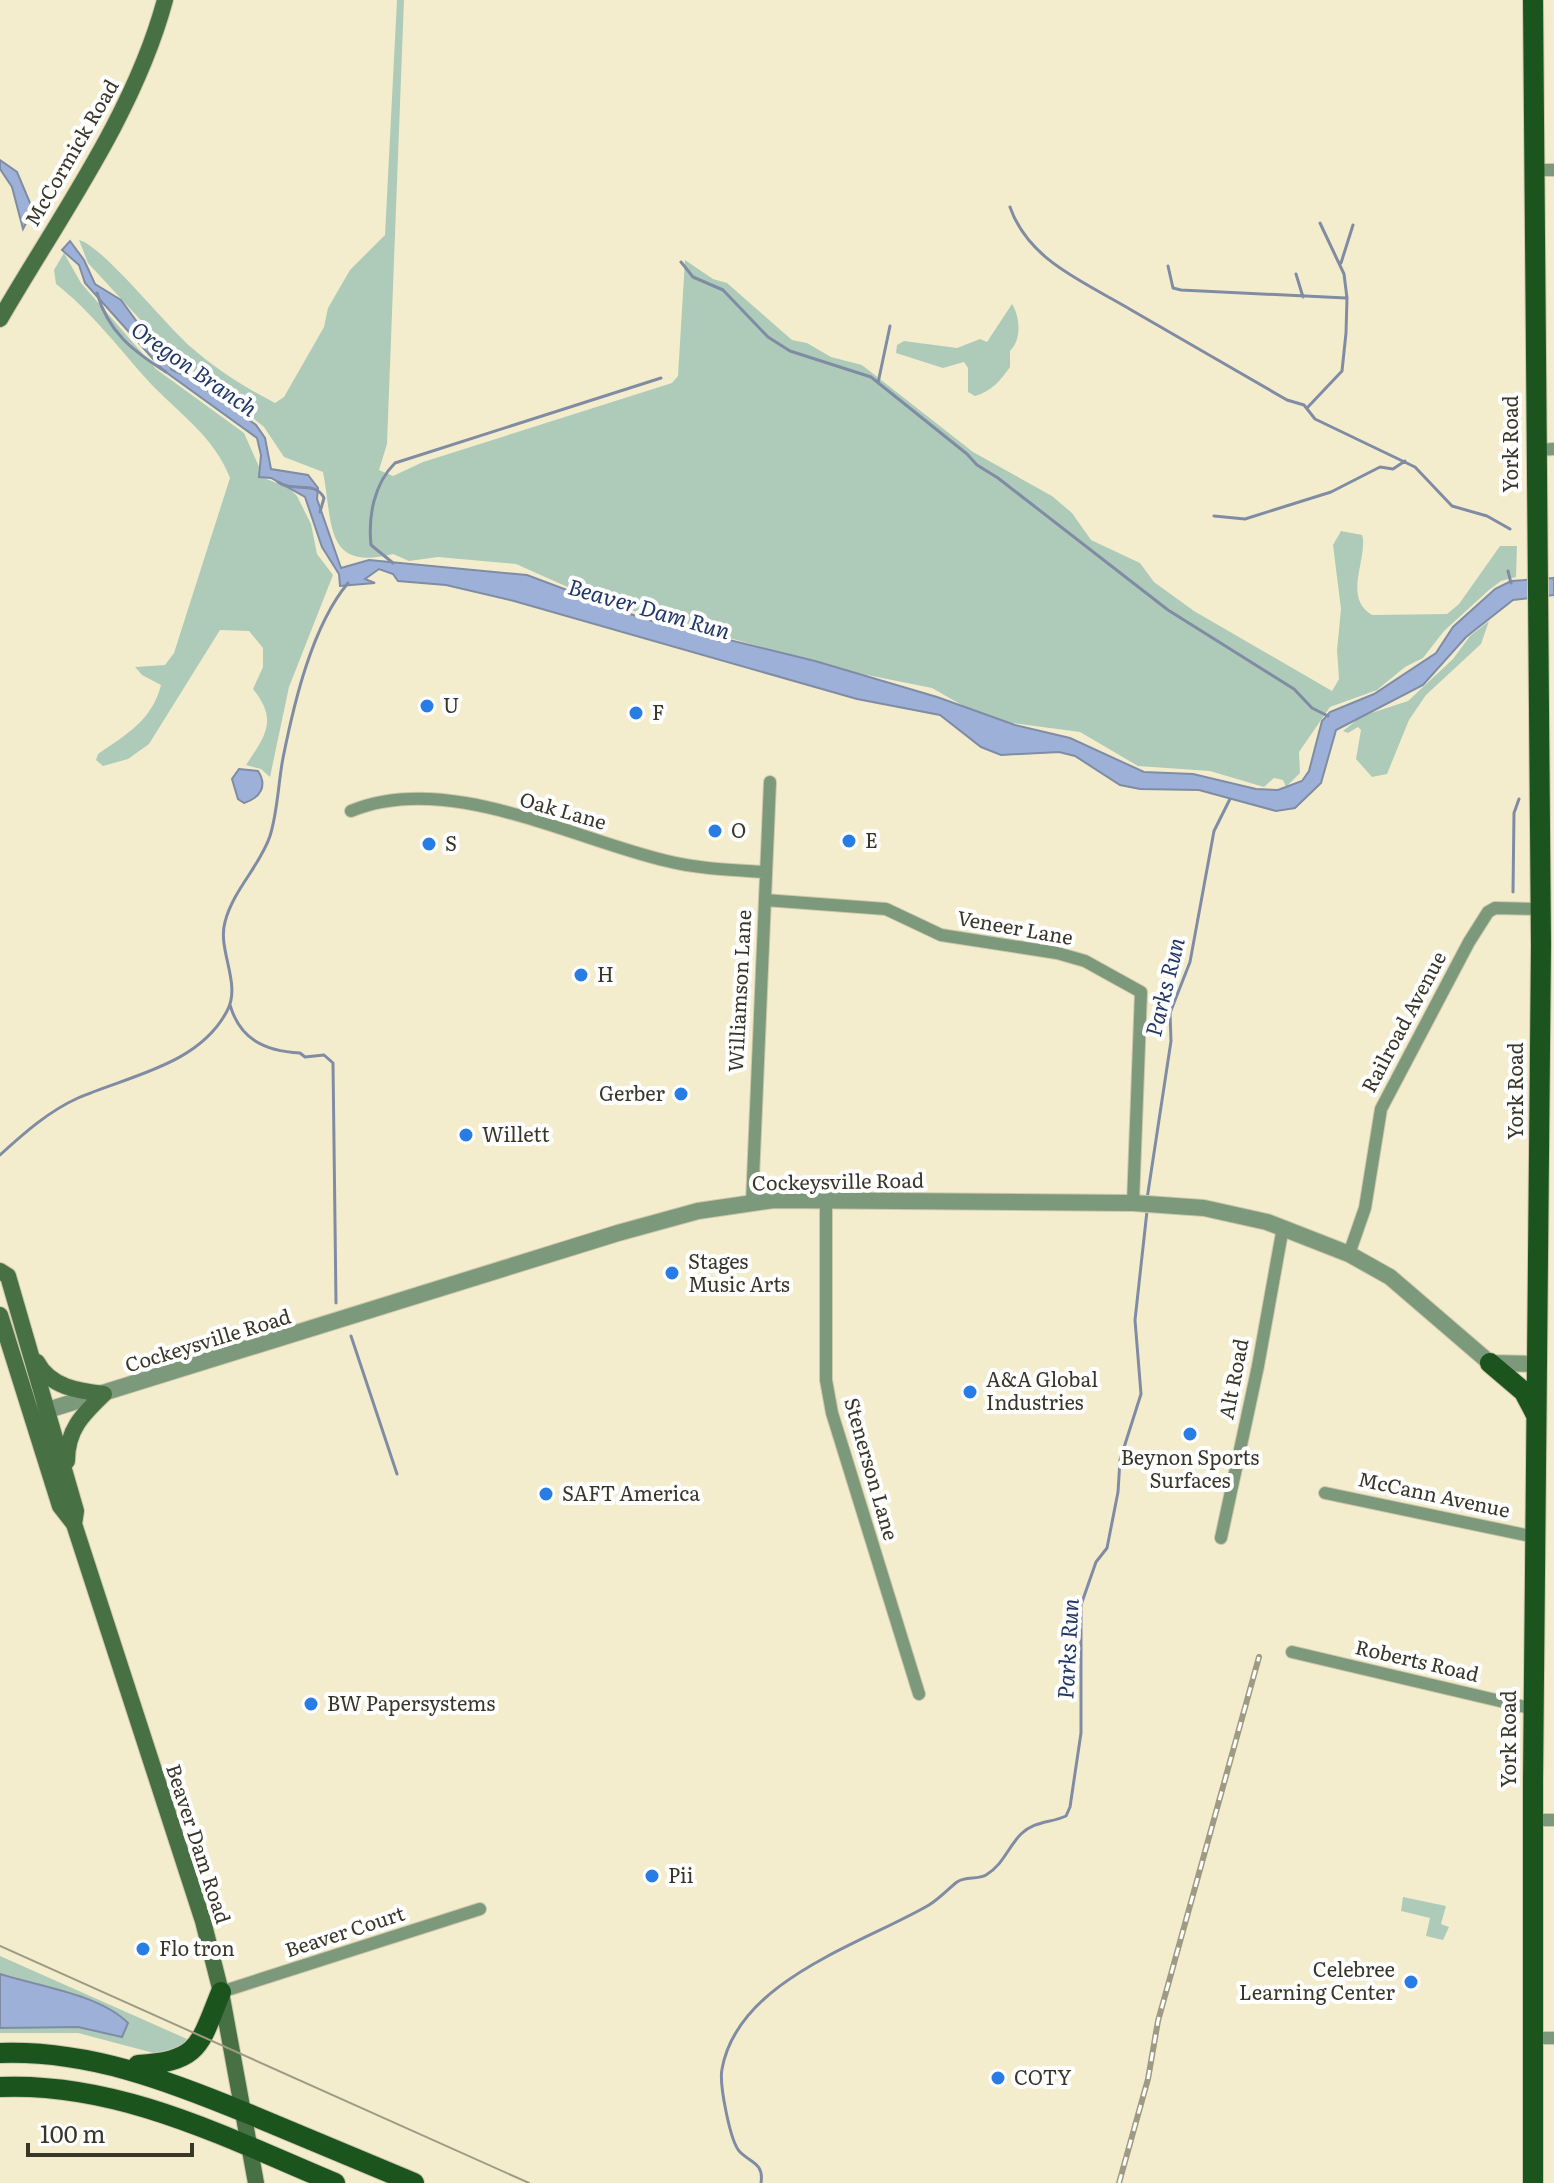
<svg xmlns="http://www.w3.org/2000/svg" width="1554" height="2183" viewBox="0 0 1554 2183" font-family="Literata,serif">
<rect width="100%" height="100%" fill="#f4edcd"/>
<path fill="#aecbba" d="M397,0h7l-17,444 -8,26 14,6 30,-14 249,-79 6,-7 7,-116 28,19 14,4 65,57 15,3 24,14 31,8 111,87 79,44 20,17 19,27 49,23 14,19 40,29 138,80 7,-12 -2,-29 4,-41 -8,-64 8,-14 21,4 1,4c2,26 -19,59 9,76l75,-1 12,-10 41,-58h17l-1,31 -15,4 -12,9 -45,41 -21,27 -18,9 -28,23 -47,17 -31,45 1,21 -14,14 -3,-7 -9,-2 -10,9 -54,-16 -72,-5 -58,-34 -67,-9 -18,1 -63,-36 -90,-18 -243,-69 -83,-37 -78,-7 -29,4 -16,-7c-69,18 -60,-31 -70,-82l-39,-15 -20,-30 -92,-73 -84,-91 -9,-23c23,5 89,88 113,108 25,22 54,40 83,55l9,-6 40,-70 4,-19 22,-38 35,-35z
M64,253l17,30 75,86 88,64 20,45 25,10 8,8 14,28 6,30 16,21 -44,112 -19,90 -9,-8 -15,-4c20,-30 32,-45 7,-76l10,-22v-19l-14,-17 -29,-1 -71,114 -21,15 -25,7 -7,-6 2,-6c29,-20 54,-34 63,-69l-19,-10 -7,-8 30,-2 9,-12 56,-175c-15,-40 -50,-64 -79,-94 -31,-34 -58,-71 -95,-100l-2,-14z
M1012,304c8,12 10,36 -2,47v16c-10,14 -18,24 -35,29l-7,-4v-24l-4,-6 -21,6 -47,-15 1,-8 7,-4 53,7 23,-9 7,3z
M1489,621l-8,23 -55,51 -17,25 -22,54 -15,3 -16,-18 5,-29 -3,-3 -10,6 -5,-2 19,-15 46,-15 45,-42 17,-23z
M1403,1897l43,9 -5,18 8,3 -6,13 -17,-4 4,-18 -29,-7z
M0,1956l187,83 -4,10 -18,7 -87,-23h-78z"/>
<path fill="#9db1d8" stroke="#7f8ca4" stroke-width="2" d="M0,160l17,12 16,38 -10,19 -11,-42 -12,-18z
M70,241l14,19 11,24 26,16 51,70 20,9 64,46 9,13 6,31 37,6 10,13 -1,11 24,69 28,-8 158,15 117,44 171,42 122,36 78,28 55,13 74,34 49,2 63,15 22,1 24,-9 7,-10 13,-50 8,-9 44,-18 62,-41 17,-26 42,-38 16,-8 43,-3v17l-41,5 -47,37 -43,48 -87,45 -15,53 -26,25 -19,3 -77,-21 -59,-1 -20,-4 -45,-29 -16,-4 -58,3 -20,-8 -41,-32 -83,-16 -343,-98 -68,-16 -48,-4 -5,-7 -14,-5 -14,10 10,4 -35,3 -1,-12 -17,-27 -17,-50 -34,-19 -12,-1 2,-22 -4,-17 -94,-68 -78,-87 -6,-18 -17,-15z
M239,769l19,2c10,15 2,27 -14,32l-6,-4 -6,-20z
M0,1974c37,12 99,20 128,49l-6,14 -44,-10 -78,1z"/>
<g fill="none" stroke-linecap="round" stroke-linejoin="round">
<path stroke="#7f8ca4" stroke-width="3" d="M1010,207c19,55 77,76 123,104 51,30 103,59 154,89l17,5 11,14 100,48 37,39 35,10 23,13
M681,262l12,15 30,13 45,47 22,14 81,26 96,77 10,11 21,13 170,132 126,79 18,19 16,8
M1341,263l12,-38
M1168,266l5,22 8,2 165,8
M1296,274l7,23
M97,293c11,39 36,58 69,79
M878,383l12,-57
M1307,408l35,-37 4,-38 1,-35 -3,-24 -24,-51
M278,482c15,11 37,-2 46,16l-4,14
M1214,516l31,3 86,-27 49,-25 13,2 12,-8
M393,563l-22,-18c-3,-29 3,-61 24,-82l266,-85
M1508,571l3,12
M1513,892l1,-79 5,-14
M230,1005c10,34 34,46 70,48l5,4 19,-2 9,8 3,240
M0,1155c24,-22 49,-44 78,-57 50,-22 121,-33 149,-87 15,-27 -10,-61 -2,-89 8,-32 35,-56 45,-86 8,-26 8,-52 13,-78 11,-55 29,-132 65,-175
M1147,1199l24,-158 -1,-28 20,-51 24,-131 16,-32
M351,1336l46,138
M761,2183c3,-20 -10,-20 -21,-31 -10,-10 -21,-69 -18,-83 16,-89 140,-125 207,-164 10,-6 19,-16 28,-23 9,-6 20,-2 29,-7 17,-10 22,-28 35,-41 13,-13 30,-11 45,-18l4,-9 11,-74v-128l15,-43 11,-14 11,-56 2,-32 21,-66 -6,-74 12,-109"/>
<defs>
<path id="minor" d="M1534,170h20
M1535,450l19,-1
M351,811c96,-40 221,28 316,50 32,8 66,9 98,11
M765,900l121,9 55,26 116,18 28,8 56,31 -8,211
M826,1200v180l6,33 87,281
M752,1202l18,-420
M1349,1254l16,-46 16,-99 88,-167 19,-30 7,-4 46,1
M1325,1493l210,44
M1221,1538l37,-172 25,-139
M1292,1652l242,57
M1533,1820h21
M221,1992l259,-83
M1533,2038h21"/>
<path id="tertiary" d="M35,1414l583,-181 80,-22 76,-11 359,3 71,5 63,14 82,32 41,23 100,86 46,1"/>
<path id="secondary" d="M0,319c59,-102 134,-204 165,-319
M0,1271l8,5 68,235 -2,13
M0,1315l60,191 14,18 129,397 18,71 35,191
M37,1362c13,25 41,29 67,32
M67,1461c0,-31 15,-46 37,-67"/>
<path id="primary" d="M1490,1363l34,29 11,21
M0,2053c89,-3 169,28 249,61 55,23 110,46 165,69
M138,2065c62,-4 61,-19 83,-73
M0,2087c120,-5 227,51 335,96
M1533,2183v-402l8,-836 -8,-945"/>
</defs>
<use href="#minor" stroke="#cec8ac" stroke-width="14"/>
<use href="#tertiary" stroke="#cec8ac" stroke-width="18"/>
<use href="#secondary" stroke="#cec8ac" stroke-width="18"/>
<use href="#primary" stroke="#cec8ac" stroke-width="22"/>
<use href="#minor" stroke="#7d997b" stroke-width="12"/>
<use href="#tertiary" stroke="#7d997b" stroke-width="16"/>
<use href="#secondary" stroke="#477145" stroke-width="16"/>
<use href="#primary" stroke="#1c541e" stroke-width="20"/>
<path stroke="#9f9a83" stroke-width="2" d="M0,1946l529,237"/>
<defs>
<path id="rail" d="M1119,2183l29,-104 10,-58 101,-364"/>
</defs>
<use href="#rail" stroke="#9f9a83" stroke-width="6"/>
<use href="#rail" stroke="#fff" stroke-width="3" stroke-dasharray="9" stroke-linecap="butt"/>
</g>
<g fill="#287ce6" stroke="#fff" stroke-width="3">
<circle cx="427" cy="706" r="8"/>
<circle cx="636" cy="713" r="8"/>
<circle cx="715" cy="831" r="8"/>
<circle cx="849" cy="841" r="8"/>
<circle cx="429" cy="844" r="8"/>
<circle cx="581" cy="975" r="8"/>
<circle cx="681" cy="1094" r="8"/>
<circle cx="466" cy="1135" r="8"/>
<circle cx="672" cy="1273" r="8"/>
<circle cx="970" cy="1392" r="8"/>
<circle cx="1190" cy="1434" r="8"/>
<circle cx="546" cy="1494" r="8"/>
<circle cx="311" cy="1704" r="8"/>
<circle cx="652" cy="1876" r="8"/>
<circle cx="143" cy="1949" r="8"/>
<circle cx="1411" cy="1982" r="8"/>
<circle cx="998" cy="2078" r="8"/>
</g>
<g text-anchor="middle" stroke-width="8" stroke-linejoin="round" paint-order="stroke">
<g font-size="20" fill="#383629" stroke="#fff">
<text transform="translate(72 153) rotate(-60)" y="7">McCormick Road</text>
<text transform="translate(1511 444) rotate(-90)" y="7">York Road</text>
<text transform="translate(563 811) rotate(16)" y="7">Oak Lane</text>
<text transform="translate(1015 928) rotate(10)" y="7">Veneer Lane</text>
<text transform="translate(740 991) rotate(-87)" y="7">Williamson Lane</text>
<text transform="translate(1404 1022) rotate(-62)" y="7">Railroad Avenue</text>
<text transform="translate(1516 1091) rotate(-90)" y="7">York Road</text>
<text transform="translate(838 1182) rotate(-1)" y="7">Cockeysville Road</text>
<text transform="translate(208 1341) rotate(-17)" y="7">Cockeysville Road</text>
<text transform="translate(1234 1379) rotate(-79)" y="7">Alt Road</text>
<text transform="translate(871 1469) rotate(74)" y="7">Stenerson Lane</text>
<text transform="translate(1434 1495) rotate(12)" y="7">McCann Avenue</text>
<text transform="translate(1417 1661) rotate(13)" y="7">Roberts Road</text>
<text transform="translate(1509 1739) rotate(-90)" y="7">York Road</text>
<text transform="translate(198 1844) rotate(72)" y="7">Beaver Dam Road</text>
<text transform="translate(345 1932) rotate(-18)" y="7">Beaver Court</text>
</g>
<g font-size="20" fill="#383629" stroke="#fff" text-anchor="start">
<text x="443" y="713">U</text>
<text x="652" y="720">F</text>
<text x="731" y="838">O</text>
<text x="865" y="848">E</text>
<text x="445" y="851">S</text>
<text x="597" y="982">H</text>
<text x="665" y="1101" text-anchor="end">Gerber</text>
<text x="482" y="1142">Willett</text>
<text x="688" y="1269">Stages<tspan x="688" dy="23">Music Arts</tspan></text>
<text x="986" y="1387">A&amp;A Global<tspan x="986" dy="23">Industries</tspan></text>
<text x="1190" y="1465" text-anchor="middle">Beynon Sports<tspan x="1190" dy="23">Surfaces</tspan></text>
<text x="562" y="1501">SAFT America</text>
<text x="327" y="1711">BW Papersystems</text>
<text x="668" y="1883">Pii</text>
<text x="159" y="1956">Flo tron</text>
<text x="1395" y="1977" text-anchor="end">Celebree<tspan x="1395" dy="23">Learning Center</tspan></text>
<text x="1014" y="2085">COTY</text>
</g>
<g font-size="22" font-style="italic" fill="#213768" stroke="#fff">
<text transform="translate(194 369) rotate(35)" y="8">Oregon Branch</text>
<text transform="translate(649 609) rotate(16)" y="8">Beaver Dam Run</text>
<text transform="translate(1165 987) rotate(-76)" y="8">Parks Run</text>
<text transform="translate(1068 1649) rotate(-87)" y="8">Parks Run</text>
</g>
</g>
<path d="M28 2143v12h164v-12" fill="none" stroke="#383629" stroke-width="4"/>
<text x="40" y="2143" font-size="24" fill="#383629" stroke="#ffffff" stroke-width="6" paint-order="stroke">100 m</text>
</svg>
